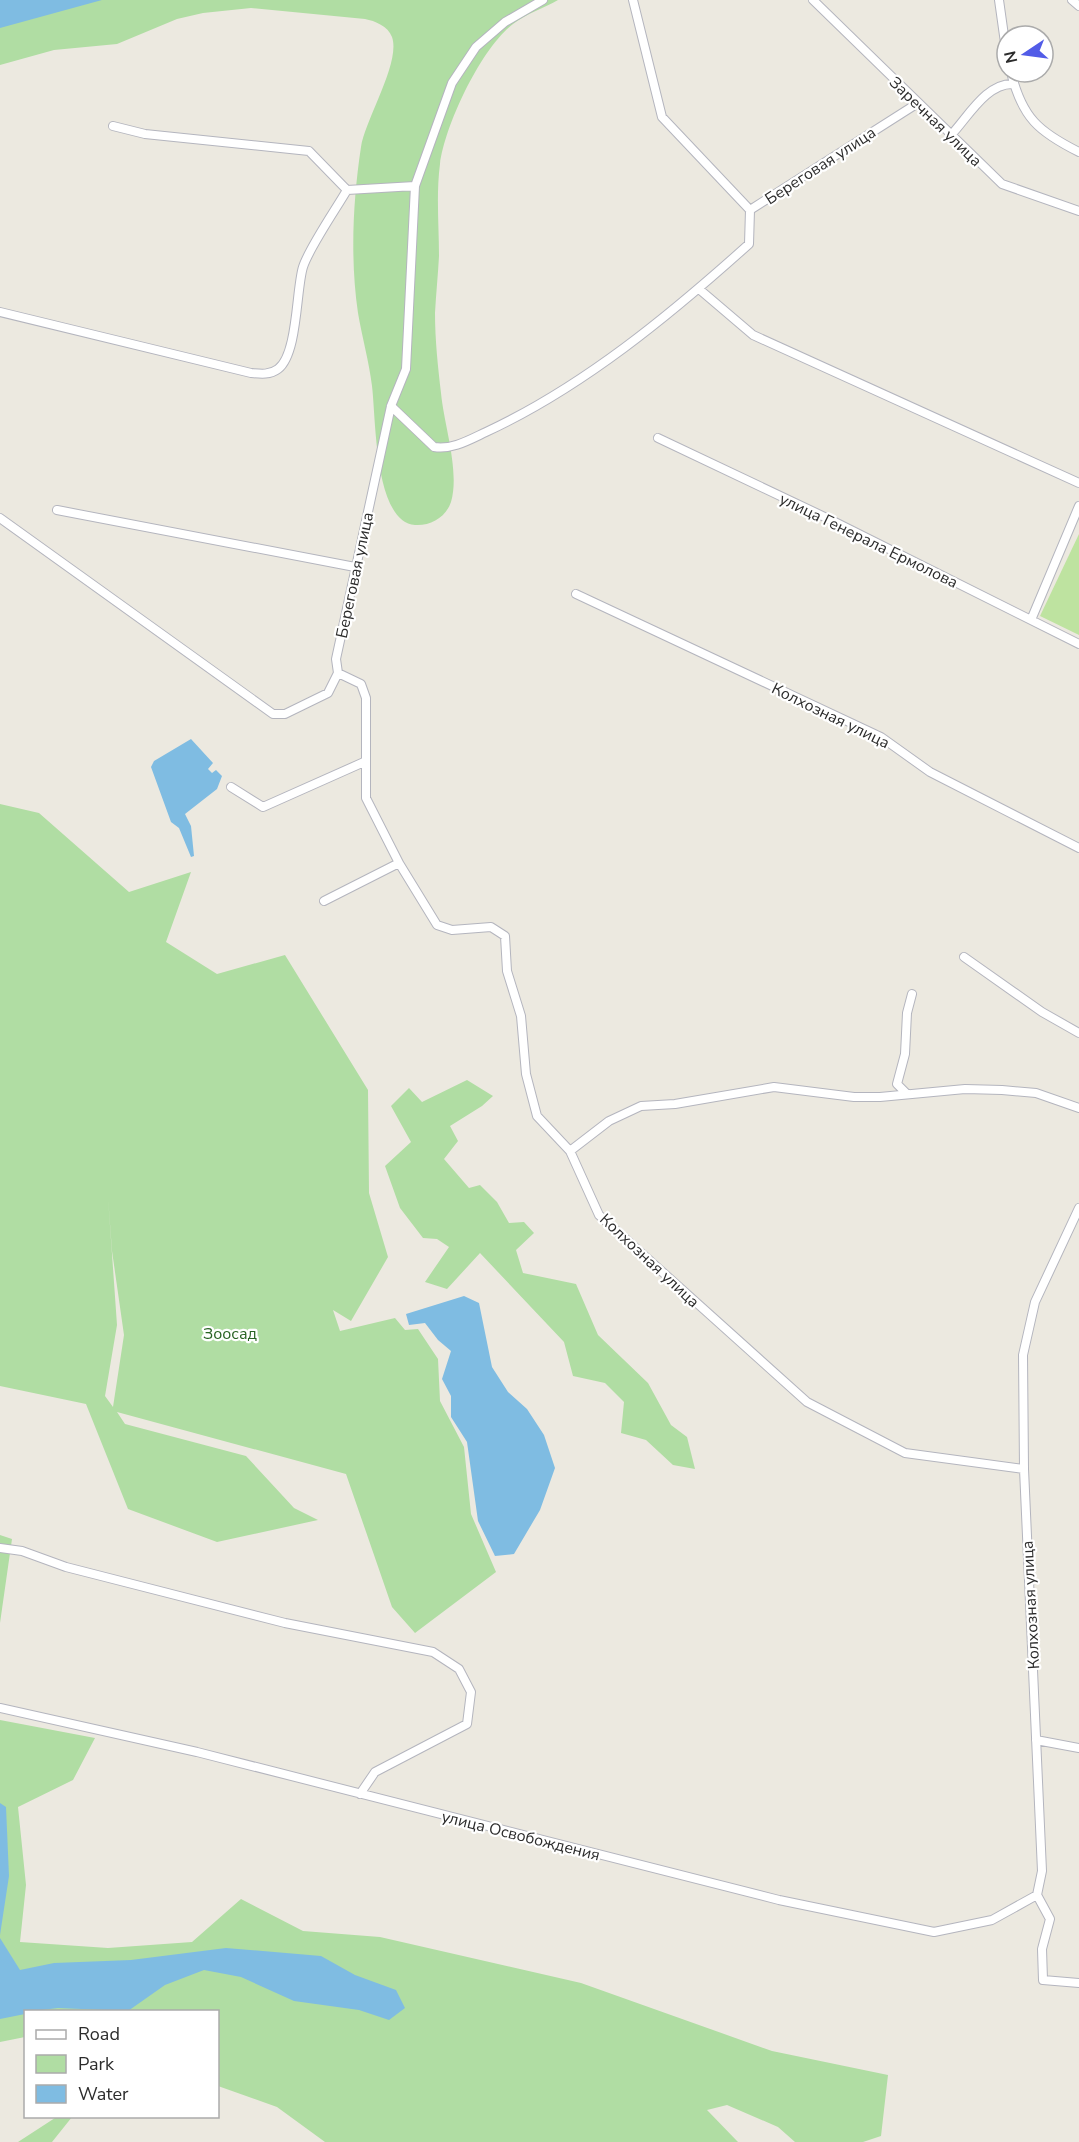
<svg xmlns="http://www.w3.org/2000/svg" width="1079" height="2142" viewBox="0 0 1079 2142" font-family="'Nunito Sans',sans-serif">
<rect width="100%" height="100%" fill="#ece9e0"/>
<path fill="#b0dda3" fill-rule="evenodd" d="M0,0h558c-14,8 -32,14 -45,24 -32,24 -68,101 -73,140 -4,31 -1,61 -1,92 -1,19 -3,38 -4,57 0,27 3,54 6,80 3,32 19,78 10,109 -5,15 -20,24 -36,23 -41,-3 -39,-108 -43,-139 -3,-25 -10,-49 -14,-73 -8,-54 -5,-113 3,-166 4,-27 40,-85 31,-110 -4,-11 -17,-16 -27,-18l-114,-11 -48,5 -26,6 -60,25 -63,6 -54,15z
M0,804l39,9 90,79 62,-20 -25,70 51,32 68,-19 83,135 1,103 19,64 -37,64 -18,-11 7,21 55,-13 10,12 13,-1 20,30 2,42 24,46 7,67 25,58 -81,61 -23,-26 -46,-133 -229,-62 8,12 121,32 48,52 24,12 -101,22 -89,-33 -42,-105 -86,-18zM108,1197l4,54 12,84 -11,72 -8,-11 12,-71z
M467,1080l26,16 -11,10 -32,20 8,15 -14,18 25,29 11,-3 17,17 12,21 15,-1 10,11 -18,17 7,23 53,11 22,51 50,48 23,42 16,12 8,32 -22,-4 -27,-25 -25,-7 3,-31 -19,-19 -32,-7 -9,-34 -84,-89 -33,36 -22,-7 24,-35 -12,-8 -14,-1 -23,-30 -15,-42 26,-24 -20,-36 18,-18 13,14z
M0,1535l12,4 -12,84z
M0,1720l95,18 -22,42 -55,27 8,78 -6,57 88,6 84,-6 49,-43 62,32 77,6 201,46 191,68 116,24 -7,61 -18,6h-68l-17,-15 -51,-22 -20,5 31,32h-413l-48,-35 -59,-21v-74h-192l-1,25 -25,5z
M58,2116l14,1 -20,25h-34z"/>
<path fill="#bee3a0" d="M1079,534v101l-39,-19z"/>
<path fill="#7fbce2" d="M0,0h102l-102,28z
M191,739l22,24 -5,6 4,4 4,-3 6,6 -5,13 -32,25 6,12 3,30 -3,1 -12,-29 -8,-6 -20,-55 3,-6z
M464,1296l15,7 13,64 16,25 19,17 17,26 11,33 -15,42 -26,44 -19,2 -17,-35 -11,-79 -16,-25v-21l-9,-17 9,-28 -13,-11 -13,-17 -16,2 -3,-11z
M0,1803l6,4 3,69 -9,59z
M0,1938l20,32 34,-7 77,-3 95,-12 95,8 34,19 41,15 9,18 -16,12 -30,-10 -65,-9 -53,-24 -37,-7 -39,15 -37,26 -70,-3 -32,4 -1,2 -25,5z"/>
<g fill="none" stroke-linecap="round" stroke-linejoin="round">
<defs>
<path id="street" d="M633,0l29,117 88,93 168,-107
M813,0l189,184 77,27
M999,0l8,57
M1072,0l7,6
M1011,72c11,46 28,60 68,80
M113,126l32,8 164,17 38,39 68,-4
M951,135c17,-18 36,-53 63,-51
M699,289l54,46 326,148
M0,312l251,61c10,1 19,2 27,-4 20,-15 18,-80 25,-102 6,-19 33,-58 44,-77
M391,406l43,41c18,3 35,-7 52,-15 97,-45 184,-117 263,-188l1,-34
M658,438l175,83 246,123
M57,510l298,57
M0,518l273,196h12l43,-21 10,-20
M576,594l305,143 49,35 149,76
M1031,620l48,-114
M231,787l32,20 101,-45
M399,863l38,62 15,5 39,-3 14,9 2,35 14,45 5,58 11,42 33,35 29,64 208,187 98,51 119,16
M324,901l75,-38 -33,-65v-100l-5,-14 -23,-11 -2,-14 55,-253 15,-37 9,-183 37,-103 24,-36 29,-25 38,-22
M964,957l78,55 37,21
M907,1094l-10,-10 8,-30 2,-41 5,-19
M570,1151l39,-30 32,-15 34,-2 99,-17 80,10h26l85,-8 37,1 34,3 43,15
M0,1548l22,3 44,16 219,56 148,29 26,17 12,23 -4,32 -92,48 -15,22
M0,1708l197,44 582,148 155,32 58,-12 45,-25 5,-24 -18,-402 -1,-114 12,-53 44,-94
M1036,1740l43,8
M1037,1895l13,24 -8,30 1,31 36,3"/>
</defs>
<use href="#street" stroke="#b4b5be" stroke-width="10"/>
<use href="#street" stroke="#fff" stroke-width="8"/>
</g>
<g text-anchor="middle" stroke-width="4.5" stroke-linejoin="round" paint-order="stroke">
<g font-size="16" fill="#2c2c2c" stroke="#fff">
<text transform="translate(936 121) rotate(44)" y="6">Заречная улица</text>
<text transform="translate(820 165) rotate(-33)" y="6">Береговая улица</text>
<text transform="translate(869 540) rotate(26)" y="6">улица Генерала Ермолова</text>
<text transform="translate(354 575) rotate(-78)" y="6">Береговая улица</text>
<text transform="translate(831 715) rotate(26)" y="6">Колхозная улица</text>
<text transform="translate(650 1260) rotate(43)" y="6">Колхозная улица</text>
<text transform="translate(1030 1605) rotate(-93)" y="6">Колхозная улица</text>
<text transform="translate(521 1835) rotate(14)" y="6">улица Освобождения</text>
</g>
<g font-size="16" fill="#286323" stroke="#fff">
<text x="230" y="1339">Зоосад</text>
</g>
</g>
<rect x="24" y="2010" width="195" height="108" fill="#ffffff" stroke="#ababab" stroke-width="1.5"/>
<rect x="36" y="2030" width="30" height="9" fill="#ffffff" stroke="#ababab" stroke-width="1.5"/>
<text x="78" y="2040" font-size="18" fill="#2c2c2c">Road</text>
<rect x="36" y="2055" width="30" height="18" fill="#b0dda3" stroke="#ababab" stroke-width="1.5"/>
<text x="78" y="2070" font-size="18" fill="#2c2c2c">Park</text>
<rect x="36" y="2085" width="30" height="18" fill="#7fbce2" stroke="#ababab" stroke-width="1.5"/>
<text x="78" y="2100" font-size="18" fill="#2c2c2c">Water</text>
<g transform="translate(1025 54) rotate(257)"><circle r="28" fill="#ffffff" stroke="#ababab" stroke-width="1.5"/>
<path d="M0-4.5L10 22L0 15L-10 22Z" fill="#525ce7"/>
<text y="-9" font-size="16" font-weight="bold" text-anchor="middle" fill="#2c2c2c">N</text>
</g>
</svg>
